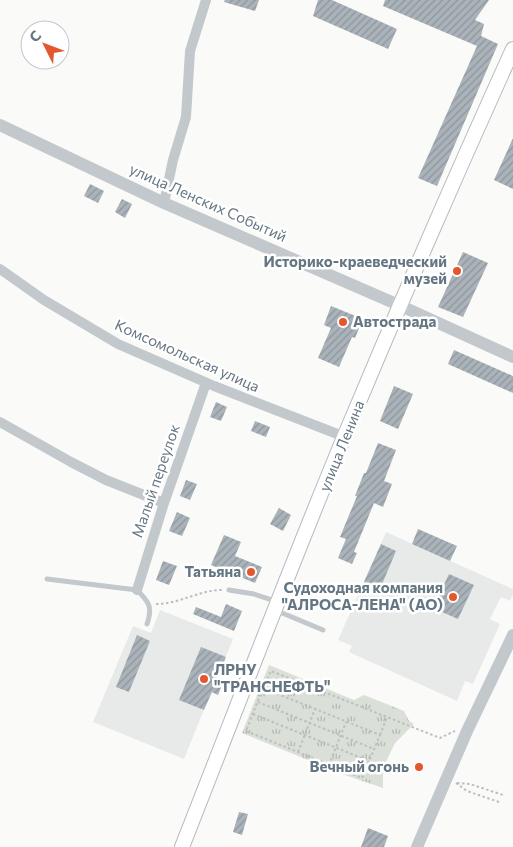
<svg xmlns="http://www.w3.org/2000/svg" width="513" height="847" viewBox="0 0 513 847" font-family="Commissioner,sans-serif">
<defs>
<pattern id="grass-tufts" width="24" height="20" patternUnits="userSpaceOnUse" patternTransform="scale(1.25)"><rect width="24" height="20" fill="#dadfd7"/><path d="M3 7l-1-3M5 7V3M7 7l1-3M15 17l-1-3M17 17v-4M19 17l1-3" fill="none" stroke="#b4b9b4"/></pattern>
<pattern id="building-hatch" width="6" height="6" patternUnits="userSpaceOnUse" patternTransform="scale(1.25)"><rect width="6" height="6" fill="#aab3b9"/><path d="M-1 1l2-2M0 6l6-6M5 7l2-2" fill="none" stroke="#8e969c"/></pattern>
</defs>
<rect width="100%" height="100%" fill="#fafaf8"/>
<path fill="#e8e9e9" d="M386,532l127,57v5l-3,7 -9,-4 -11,22 10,5 -27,60 -8,-3 -8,20 -108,-49 3,-6 -14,-6z
M160,610l73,29 -16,39 7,2 -6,15 -7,-3 -27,67 -91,-37 40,-96 18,7z"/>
<path fill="url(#grass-tufts)" d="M269,665l85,35 10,-5 40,16 5,10 5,3 -19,19 -12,25v20l-38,-13 -103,-42z"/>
<path fill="url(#building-hatch)" d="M225,0h34l-4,11 -31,-9z
M318,0h14l65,29 -9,20 -75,-33z
M385,0h104l-14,20 9,4 -3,12 17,8 -61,142 -19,-8 59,-132 -94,-40z
M513,138v51l-19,-9z
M90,184l14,7 -6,12 -14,-7z
M122,199l10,5 -7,14 -10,-6z
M463,252l25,11 -25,54 -25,-10z
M331,306l32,13 -8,19 -3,-1 -13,30 -21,-9 13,-30 -7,-3z
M454,350l59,26v17l-65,-29z
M394,386l19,8 -15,35 -18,-8z
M216,402l11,5 -6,14 -11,-4z
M255,421l15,6 -4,10 -15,-6z
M378,443l18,7 -12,31 8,3 -9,23 -9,-4 -20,49 3,1 -5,11 -14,-6 8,-19 -6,-2 17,-41h-2l9,-23h2z
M186,480l11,4 -7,16 -10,-4z
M279,508l12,7 -8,16 -13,-7z
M177,512l13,6 -8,18 -13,-5z
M418,529l39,17 -7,15 -38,-17z
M224,535l17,7 -6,14 27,11 -7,16 -44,-18z
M381,544l15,7 -16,38 -16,-7z
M163,561l14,5 -8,19 -13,-5z
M449,574l25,11 -16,34 -25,-11z
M226,604l16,7 -8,20 -41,-17 3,-7 25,10z
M137,635l13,6 -21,51 -13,-5z
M201,647l25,10 -9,21 7,2 -6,15 -6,-3 -8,18 -25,-10z
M239,812l9,2 -6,21 -9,-3z
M368,828l20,8 -4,11h-23z"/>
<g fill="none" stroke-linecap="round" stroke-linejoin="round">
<defs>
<path id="secondary" d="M182,847c54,-137 106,-275 163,-412 54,-129 110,-258 168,-386"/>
</defs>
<use href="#secondary" stroke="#b3babf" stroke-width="16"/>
<path stroke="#bbbfc2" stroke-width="2" stroke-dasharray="2.5 2.5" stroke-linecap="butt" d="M156,604c24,0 43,-14 66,-14
M263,688l117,47 -18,43 -116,-47z
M263,688l8,-17 169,67 15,-7
M258,702l116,47
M253,714l116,47
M380,735l7,-18
M298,752l17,-43
M329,765l17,-43
M456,783l11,8 32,11
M457,783l13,1 33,11"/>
<path stroke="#c3c8cc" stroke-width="5" d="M47,579l90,11c12,12 16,17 10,34
M229,590l25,4 24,8
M275,610l48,20"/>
<path stroke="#c3c8cc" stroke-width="10" d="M164,203l9,-43 13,-43 4,-66 16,-51
M0,269l44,31 74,44 96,42 131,51
M0,422l71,40 35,18 58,23
M137,590l27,-87 42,-120"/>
<path stroke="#c3c8cc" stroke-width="12" d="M0,125l164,78 237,103 112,51
M417,847l50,-116 46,-96"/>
<use href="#secondary" stroke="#fff" stroke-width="14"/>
</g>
<g fill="#e4572e" stroke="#fff" stroke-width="2">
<circle cx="457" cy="271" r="5"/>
<circle cx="343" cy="322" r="5"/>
<circle cx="251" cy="572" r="5"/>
<circle cx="453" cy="597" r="5"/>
<circle cx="204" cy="679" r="5"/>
<circle cx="419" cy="767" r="5"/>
</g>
<g text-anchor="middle" stroke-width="5" stroke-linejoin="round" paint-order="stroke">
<g font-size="15" fill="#657683" stroke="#fff">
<text transform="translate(208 203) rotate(24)" y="5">улица Ленских Событий</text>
<text transform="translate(187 356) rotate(24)" y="5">Комсомольская улица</text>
<text transform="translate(342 446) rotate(-68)" y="5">улица Ленина</text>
<text transform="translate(156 481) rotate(-71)" y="5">Малый переулок</text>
</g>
<g font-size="15" font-weight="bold" fill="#657683" stroke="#fff" text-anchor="end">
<text x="447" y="267">Историко-краеведческий<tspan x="447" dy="17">музей</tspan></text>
<text x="353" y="327" text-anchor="start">Автострада</text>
<text x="241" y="577">Татьяна</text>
<text x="443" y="593">Судоходная компания<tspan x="443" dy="17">"АЛРОСА-ЛЕНА" (АО)</tspan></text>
<text x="214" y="675" text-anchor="start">ЛРНУ<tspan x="214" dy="17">"ТРАНСНЕФТЬ"</tspan></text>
<text x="409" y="772">Вечный огонь</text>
</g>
</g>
<g transform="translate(45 45) rotate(312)"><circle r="24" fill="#ffffff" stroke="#c1c8cd"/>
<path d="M0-4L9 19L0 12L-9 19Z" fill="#e4572e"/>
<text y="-8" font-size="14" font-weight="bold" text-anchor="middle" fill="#657683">С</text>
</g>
</svg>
